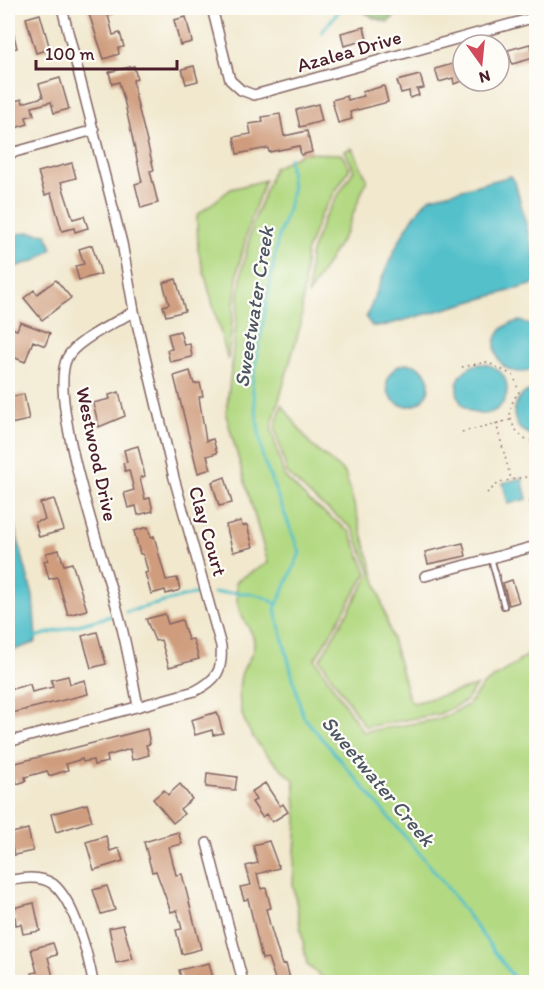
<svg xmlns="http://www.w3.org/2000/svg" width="544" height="990" viewBox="0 0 544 990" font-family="Itim,sans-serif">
<rect width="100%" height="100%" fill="#fdfcf7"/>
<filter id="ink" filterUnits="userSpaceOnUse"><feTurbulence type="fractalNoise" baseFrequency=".0167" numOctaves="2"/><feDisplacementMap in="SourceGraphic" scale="12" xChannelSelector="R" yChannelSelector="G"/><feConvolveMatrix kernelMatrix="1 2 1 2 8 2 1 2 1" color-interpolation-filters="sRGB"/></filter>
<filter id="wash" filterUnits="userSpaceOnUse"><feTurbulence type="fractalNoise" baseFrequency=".008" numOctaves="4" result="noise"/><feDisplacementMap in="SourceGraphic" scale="24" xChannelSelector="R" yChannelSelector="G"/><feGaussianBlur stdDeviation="1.35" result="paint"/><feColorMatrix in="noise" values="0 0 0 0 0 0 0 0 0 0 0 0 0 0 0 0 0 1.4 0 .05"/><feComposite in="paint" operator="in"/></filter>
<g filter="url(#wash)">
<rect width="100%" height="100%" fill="#f1e8ce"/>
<path fill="#b3d982" stroke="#7e7c56" stroke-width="1.5" d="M352,148l15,31 -21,53 -38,63 2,-40 14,-37 30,-48 -9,-19z
M302,153l39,1 9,14 -30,48 -14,37 -5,70 -30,105 13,48 26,26 40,30 17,41 -52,86 48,73 77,-13 28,-14 15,-20 53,-35v332h-207l-22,-17 -14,-81 4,-65 -3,-39c-32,-28 -63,-57 -53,-104 3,-13 13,-19 13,-33 0,-13 -12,-22 -15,-34 -3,-8 -2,-19 -3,-28l32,-18 -42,-148 16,-145 11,-47 21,-55z
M265,180l-15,41 -12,48 -10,91 -30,-110 -1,-35 34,-26z
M282,405l29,40 34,28 64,226 5,4 62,-17 -10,15 -27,13 -74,13 -45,-68 51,-86 -18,-44 -40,-31 -26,-25 -12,-45z"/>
<path fill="#8eb970" stroke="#6c6c4e" stroke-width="1.5" d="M358,8h46l-16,14 -14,-4z"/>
<path fill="#52c0ca" stroke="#4e707a" stroke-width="1.5" d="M511,176l4,6 21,80v19l-5,4 -148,41h-11l-6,-8c18,-42 31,-86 63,-120z
M28,232l19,2 5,15 -15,11 -29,9v-33z
M520,321l16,6v39c-37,25 -62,-38 -16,-45z
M457 389a25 25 0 1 1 50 0a25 25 0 1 1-50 0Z
M387 385a21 21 0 1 1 42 0a21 21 0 1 1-42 0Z
M536,389v49l-16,-9c-12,-16 -4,-37 16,-40z
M522,478l5,21 -19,5 -5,-21z
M8,503l25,93 3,44 -2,3 -26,9z"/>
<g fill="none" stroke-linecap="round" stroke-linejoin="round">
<path stroke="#52c0ca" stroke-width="3" d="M322,32l19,-24
M289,158l3,32 -4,19 -10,29 -26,147 11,74 37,94 -25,56 28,107 138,163 76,103
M214,593c19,-1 49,-2 63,12
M126,612l72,-19
M35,637l76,-21"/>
</g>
<g id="blocks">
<path fill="#cf9c7d" d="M87,8h23l2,6 -4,1 5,20 7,-2 4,14 -6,1 1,6 -15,5z
M40,14l10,35 -14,4 -10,-35z
M186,17l6,25 -12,3 -6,-25z
M10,19l7,29 -9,2v-30z
M364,27l3,13 -23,6 -3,-13z
M530,44l4,14 -22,6 -4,-14z
M463,61v20l-9,3 -1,-6 -14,4 -4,-13z
M134,66l3,13 -4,1 2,14 19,76 -4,1 8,32 -17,5 -6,-24 7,-2 -17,-78 -6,-22 -7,2 -3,-12z
M194,66l4,15 -12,3 -4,-15z
M420,75l4,13 -7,1 2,6 -9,3 -1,-7 -8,2 -4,-12z
M60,78l9,31 -15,4 -3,-11 -19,5 2,8 -8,2 2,7 -16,5 -4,-26 14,-4 1,4 20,-6 -4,-13z
M384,86l4,16 -38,10 2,7 -14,4 -6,-23 15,-4 1,4 16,-4 -2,-4z
M318,104l4,17 -22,6 -4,-17z
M280,114l4,22 23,-5 5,21 -11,3 -2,-9 -30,6 -1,-4 -31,6 -3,-17 17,-3 -2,-10 14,-2 -1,-5z
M72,163l4,15 -15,4 12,37 11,-3 4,12 -13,4 -1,-4 -12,3 -11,-38 -6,2 -7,-23z
M92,245l9,29 -22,6 -4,-14 9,-2 -5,-15z
M176,279l9,32 -19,5 -3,-10 6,-2 -6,-21z
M56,280l15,18 -29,22 -18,-22 10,-8 3,4z
M20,322l30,11 -5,13 -12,-5 -8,21 -17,-7v-28l9,3z
M180,331l4,14 6,-1 2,13 -22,5 -3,-12 5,-1 -4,-15z
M190,371l4,13 6,-1 3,13 -4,1 7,44 7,-2 4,14 -10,3 4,13 -13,4 -24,-97z
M119,392l6,24 -26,11 -6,-24 17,-4 -1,-4z
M24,394l5,26 -19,4 -2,-12 4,-4 -2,-11z
M138,446l7,30 -5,2 5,21 5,-1 3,13 -15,4 -2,-9 -8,2 -4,-15 10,-3 -5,-20 -4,1 -2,-8 4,-1 -3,-12z
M225,477l7,26 -13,3 -7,-24z
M54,499l10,31 -25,7 -4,-15 10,-2 -5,-17z
M241,521l1,5 5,-1 6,22 -20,5 -7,-27z
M148,527l3,10 3,-1 12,44 11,-2 3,12 -14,4 -1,-4 -14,4 -6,-21 3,-1 -5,-18h-3l-6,-23z
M463,543l3,13 -38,8 -3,-12z
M59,550l5,15 8,-2 15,47 -19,5 -11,-38 -8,2 -5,-18 4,-1 -2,-7z
M512,580l7,22 -10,3 -6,-22z
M165,614l3,10 14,-4 6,20 5,-1 6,20 -30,8 -8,-27 -6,1 -9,-22z
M97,632l9,32 -15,4 -9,-32z
M68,676l2,8 15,-4 3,14 -76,19 -4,-23 22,-6 2,8 21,-5 -2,-7z
M217,712l6,21 -10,2 -1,-5 -17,5 -4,-15z
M147,729l3,15 -4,1 3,10 -17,5 -2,-11 -23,7 1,6 -14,3 -1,-5 -10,2 -1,-3 -16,5 2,6 -19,6 -2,-5 -22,6 1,4 -9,3 -1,-5 -8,2v-16z
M207,773l30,4 -2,13 -29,-3z
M265,783l15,23 3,-2 5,8 -16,10 -6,-8 -4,3 -10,-15 4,-2 -5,-8z
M180,784l12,15 -12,10 4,5 -11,9 -20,-24 11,-9 4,5z
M87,804l5,17 -36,11 -5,-18z
M28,829l5,22 -19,4 -3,-11 -3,1v-11z
M178,832l4,12 -13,3 7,28 6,-1 19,75 -19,5 -6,-24 6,-1 -5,-19 -6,2 -15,-41 -4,1 -8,-30z
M106,836l4,15 9,-3 4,13 -29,9 -8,-28z
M269,841l10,27 -22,6 4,15 5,-1 5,20 -5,1 4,16 12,40 4,-1 5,18h-15l-8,-24 -6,1 -14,-60 -4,1 -4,-13 11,-2 -5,-19 12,-3 -5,-18z
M107,886l8,24 -14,4 -8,-24z
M34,903l6,28 -17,3 -2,-10 -5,1 -1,-8 -7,1v-9z
M123,925l10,34 -17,4 -7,-35z
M53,943l4,12 -9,2 5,20 -18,5 -3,-9 5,-1 -6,-23z
M209,963l5,19h-32l-3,-12z"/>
</g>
</g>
<g filter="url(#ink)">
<use href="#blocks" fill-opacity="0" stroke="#846564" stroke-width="1.5"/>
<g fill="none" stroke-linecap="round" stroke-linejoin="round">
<defs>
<path id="service" d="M491,558l13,48"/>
<path id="minor" d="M212,8l18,72 11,10 13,5 282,-78
M8,154l86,-24
M134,311c-18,12 -58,29 -67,47 -20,41 39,208 52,258 8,30 13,60 19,90
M425,576l111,-30
M8,742l187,-51c22,-11 28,-21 26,-45l-47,-168 -40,-167 -12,-68 -60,-235
M207,843l36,139
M8,881c14,-3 32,-6 45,3 22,18 35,71 40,98"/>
</defs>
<use href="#service" stroke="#846564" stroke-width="8"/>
<use href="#minor" stroke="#846564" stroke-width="12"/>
<path stroke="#846564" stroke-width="1.5" stroke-dasharray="1.5 4.5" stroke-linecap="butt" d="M462,367l25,-5 27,14 5,17c-18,17 -6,46 17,49
M496,423l15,56
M462,432l48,-12
M536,488v2
M487,493l13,-11 36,-7
M536,499l-7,3 7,23"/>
<use href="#service" stroke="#fff" stroke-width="4.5"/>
<use href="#minor" stroke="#fff" stroke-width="9"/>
</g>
</g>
<g text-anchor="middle" stroke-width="4.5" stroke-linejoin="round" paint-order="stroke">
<g font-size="20" fill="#4a1f2b" stroke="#fdfcf7">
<text transform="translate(349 51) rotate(-16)" y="7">Azalea Drive</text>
<text transform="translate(97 454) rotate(78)" y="7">Westwood Drive</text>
<text transform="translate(208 531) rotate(74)" y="7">Clay Court</text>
</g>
<g font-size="21" font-style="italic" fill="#4d5763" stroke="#fdfcf7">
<text transform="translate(254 307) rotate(-81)" y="7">Sweetwater Creek</text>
<text transform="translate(378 781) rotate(50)" y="7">Sweetwater Creek</text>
</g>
</g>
<rect width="544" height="990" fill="none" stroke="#fdfcf7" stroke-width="30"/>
<g transform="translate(481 63) rotate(165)"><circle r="28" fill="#fdfcf7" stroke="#b5a4a5" stroke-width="1.5"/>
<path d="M0-4.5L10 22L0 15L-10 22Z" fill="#d1495b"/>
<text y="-9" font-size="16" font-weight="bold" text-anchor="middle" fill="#4a1f2b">N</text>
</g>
<path d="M36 60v9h141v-9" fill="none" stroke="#4a1f2b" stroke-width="3"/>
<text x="45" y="60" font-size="18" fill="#4a1f2b" stroke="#fdfcf7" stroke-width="4.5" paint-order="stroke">100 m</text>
</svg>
